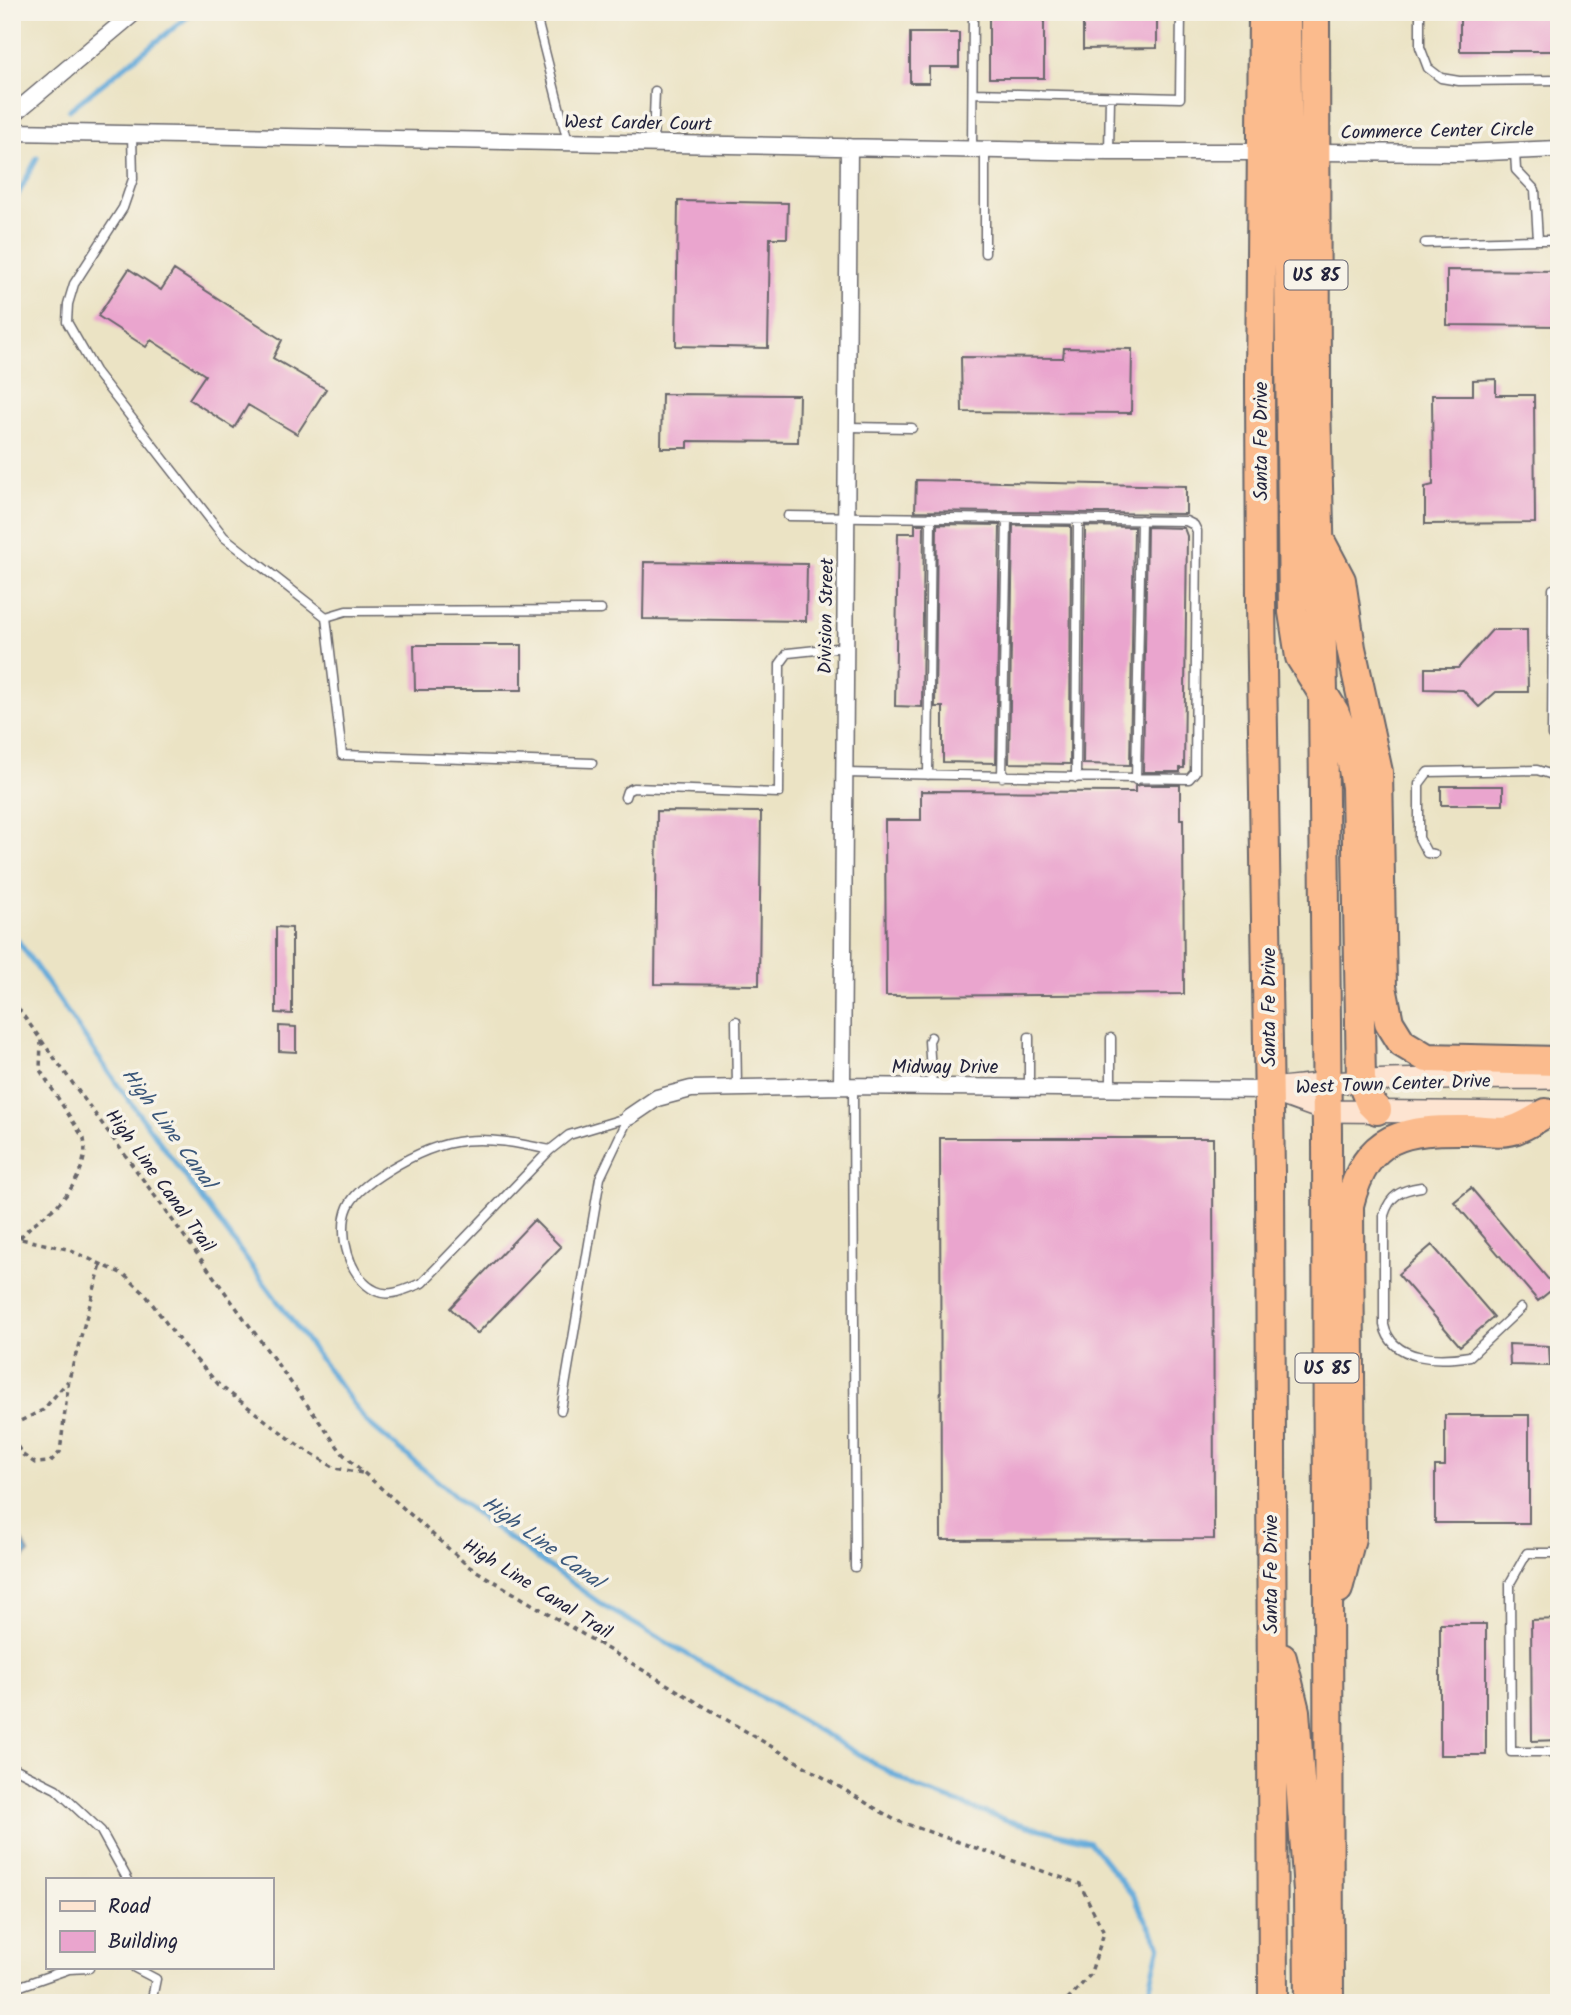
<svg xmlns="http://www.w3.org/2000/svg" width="1571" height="2015" viewBox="0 0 1571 2015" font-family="Kalam,sans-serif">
<rect width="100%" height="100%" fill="#f7f3e8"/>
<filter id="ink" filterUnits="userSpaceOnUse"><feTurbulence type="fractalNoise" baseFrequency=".0143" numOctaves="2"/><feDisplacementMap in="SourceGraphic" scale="14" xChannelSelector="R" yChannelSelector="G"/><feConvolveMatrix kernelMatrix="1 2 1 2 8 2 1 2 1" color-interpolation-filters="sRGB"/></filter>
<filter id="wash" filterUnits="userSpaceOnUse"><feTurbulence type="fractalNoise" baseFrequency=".00686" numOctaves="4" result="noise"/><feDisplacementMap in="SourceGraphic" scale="28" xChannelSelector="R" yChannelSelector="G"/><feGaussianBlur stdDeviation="1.57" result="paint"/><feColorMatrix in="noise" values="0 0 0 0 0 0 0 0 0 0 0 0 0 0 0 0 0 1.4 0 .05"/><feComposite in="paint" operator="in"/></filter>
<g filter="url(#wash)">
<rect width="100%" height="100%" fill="#ebe3c4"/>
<path fill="#64aada" stroke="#43668a" stroke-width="2" d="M12,1528l4,2 13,23 -13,13 -4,-3z"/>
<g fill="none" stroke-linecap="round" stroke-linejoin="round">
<path stroke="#64aada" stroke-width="5" d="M69,110l125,-98
M12,206l25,-48
M12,932l105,152 249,337 120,101 118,84 313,182 92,33 81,21 43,54 27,49 -12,50 -7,8"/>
</g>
<g id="blocks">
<path fill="#eaa5ce" d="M989,12h55v66h-55z
M1083,12h74v36l-74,1z
M1460,12h99v39h-99z
M910,33h49v34h-30v16h-19z
M678,201l110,2 -1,35h-17l-2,110 -92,-2z
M129,269l32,21 13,-20 108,70 -9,18 53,31 -29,45 -49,-29 -14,23 -45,-29 16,-24 -54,-35 -5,7 -48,-31z
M1447,270l112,1v55l-112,-1z
M1064,348l68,1 -1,64 -169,-1 -1,-55 102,1z
M1496,379v16h38l1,128 -110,1v-37l8,-2 -1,-90h41v-15z
M662,394l137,1 -1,47 -110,-1v7h-27z
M916,480l270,6v28l-271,-3z
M915,524h9l-2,183 -27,-1 3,-173h17z
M937,524l63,1 -4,238 -53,-1v-55h-8z
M1013,525l58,1 -1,238 -61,-1z
M1085,526l49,1 -4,238 -47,-1z
M1147,527l37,1 3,8 -3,232h-4v4h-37z
M644,562l163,2 -1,57 -163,-2z
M1492,630h35l1,62h-32l-17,15 -16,-17 -38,-1v-21h33z
M414,645h108v45h-107z
M1140,785h40v34h3l1,175 -298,2 -1,-176h36v-29l214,1v-6z
M1441,786h62v19h-62z
M657,811l104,1 -2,173 -104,-1z
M276,927l16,1v86l-16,-1z
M279,1026l17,1v25l-17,-1z
M940,1138h273l1,401 -273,1z
M1471,1188l84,99 -17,14 -84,-99z
M534,1220l27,27 -84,87 -27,-26z
M1432,1245l62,72 -34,29 -62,-72z
M1509,1344l40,2 1,20 -40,-1z
M1445,1415h84v108h-94v-57h10z
M1559,1619v121l-27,1 -1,-121z
M1440,1624h46v131h-46z"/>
</g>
</g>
<g filter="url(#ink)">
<use href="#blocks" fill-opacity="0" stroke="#68666b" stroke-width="2"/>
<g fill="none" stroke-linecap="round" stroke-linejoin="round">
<defs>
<path id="lane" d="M535,12l33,130
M1420,12v35l8,21 13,10 18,3 100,-1
M973,93l207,5 1,-86
M132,134l1,45 -10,29 -49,76 -6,20 -1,18 28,49 129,166 102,80
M653,143l2,-52
M972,149l1,-137
M985,149v104
M1109,152l1,-55
M1515,152l1,18 19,20 3,50h21
M1425,243l113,-3
M847,427l65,1
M788,516l398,5 8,4 3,6 -2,241 -6,7 -345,-6
M1559,589h-6l-1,146 7,8
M592,763l-250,-8 -16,-138 20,-6 255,-1
M928,775l3,-258
M1002,777l5,-258
M1076,778l2,-259
M1136,780l5,-260
M625,797l2,-6 6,-3 146,5 1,-129 8,-11 57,-6
M1434,854l-7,-1 -8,-15v-54l9,-12 109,-2 22,7
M736,1021l1,67
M931,1037l-2,4 3,46
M1029,1037v50
M1111,1038v50
M853,1086l2,481
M550,1150c-68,-15 -102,-17 -163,21 -13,8 -33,22 -39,36 -11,25 1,72 28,84 15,7 32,-3 46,-8l128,-133 19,-15 60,-18
M1421,1187c-20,3 -31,8 -37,28v110c8,37 56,36 86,31l51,-48
M561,1410l39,-232 29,-61
M1559,1553h-32l-17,30 1,169h48
M12,1767l44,22 45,42 27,49
M135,1968l21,11 -5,24
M12,1989l57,-20 20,-1"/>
<path id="street" d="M12,117l5,-6 118,-99
M12,132l1097,20h153
M1316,152l146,1 97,-4
M842,1086l7,-939
M629,1117l28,-19 34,-9 151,-3 427,4"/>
<path id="secondary" d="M1274,1089c94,-12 190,-10 285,-11
M1269,1090l58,21 219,2"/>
<path id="highway" d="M1263,12l-3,371 1,221 9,568 3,831
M1286,12l7,600 7,45 35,56 15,39 6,35 5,294 9,22 7,7
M1315,12l1,392 7,287 4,442 2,870
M1322,544l19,36 10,68 27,124 4,215 7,35 13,21 25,15 132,3
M1338,1589l13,-51 -2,-333c18,-71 54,-76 121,-75 13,0 31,4 43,0 11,-3 23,-11 33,-17
M1282,1658l13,53 13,180 1,112"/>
</defs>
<use href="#lane" stroke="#68666b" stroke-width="11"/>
<use href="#street" stroke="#68666b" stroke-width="19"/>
<use href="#secondary" stroke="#68666b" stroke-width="24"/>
<use href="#highway" stroke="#68666b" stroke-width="32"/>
<path stroke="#68666b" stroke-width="3.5" stroke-dasharray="5 5" stroke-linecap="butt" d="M12,1000l331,454 125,112 427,254 185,64 24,49 -14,42 -25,28
M12,1237l55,12 58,26 20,19 36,49 38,42 79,60 37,23 27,5
M20,1238c11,-14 21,-19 34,-30 18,-16 35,-45 30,-69l-44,-69 1,-30
M12,1425l31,-15 25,-29
M12,1438l11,17 12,8 15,-1 10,-10 9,-73 32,-114"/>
<use href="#lane" stroke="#fff" stroke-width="8"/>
<use href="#street" stroke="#fff" stroke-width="16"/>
<use href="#secondary" stroke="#fde4d1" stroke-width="21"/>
<use href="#highway" stroke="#fbbb8d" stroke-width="28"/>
</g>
</g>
<g text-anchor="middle" stroke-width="7" stroke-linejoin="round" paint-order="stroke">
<g fill="#f7f3e8" stroke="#62616f" stroke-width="2">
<rect x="1284.5" y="260.5" width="63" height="29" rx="5"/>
<rect x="1295.5" y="1353.5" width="63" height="29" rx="5"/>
</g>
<g font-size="18" font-weight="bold" fill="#22223b">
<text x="1316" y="281">US 85</text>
<text x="1327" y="1374">US 85</text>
</g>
<g font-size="19" fill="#22223b" stroke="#f7f3e8">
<text transform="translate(638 122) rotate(1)" y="7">West Carder Court</text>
<text transform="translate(1437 130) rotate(-1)" y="7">Commerce Center Circle</text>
<text transform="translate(1260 441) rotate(-90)" y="7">Santa Fe Drive</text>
<text transform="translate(825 616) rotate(-89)" y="7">Division Street</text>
<text transform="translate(1268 1007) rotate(-90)" y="7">Santa Fe Drive</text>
<text x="945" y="1073">Midway Drive</text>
<text transform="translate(1393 1083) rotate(-2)" y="7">West Town Center Drive</text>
<text transform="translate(161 1180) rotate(54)" y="7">High Line Canal Trail</text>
<text transform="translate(1270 1574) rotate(-90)" y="7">Santa Fe Drive</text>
<text transform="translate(538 1588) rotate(32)" y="7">High Line Canal Trail</text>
</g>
<g font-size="21" font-style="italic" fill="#3c587b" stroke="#f7f3e8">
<text transform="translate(169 1128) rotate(54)" y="7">High Line Canal</text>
<text transform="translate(543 1542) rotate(36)" y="7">High Line Canal</text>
</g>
</g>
<rect width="1571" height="2015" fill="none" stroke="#f7f3e8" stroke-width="42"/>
<rect x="46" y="1878" width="228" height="91" fill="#f7f3e8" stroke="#a29fa3" stroke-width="2"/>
<rect x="60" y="1901" width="35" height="10" fill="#fde4d1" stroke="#a29fa3" stroke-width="2"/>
<text x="108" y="1913" font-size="21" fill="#22223b">Road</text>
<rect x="60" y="1931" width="35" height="21" fill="#eaa5ce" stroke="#a29fa3" stroke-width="2"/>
<text x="108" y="1948" font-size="21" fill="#22223b">Building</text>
</svg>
